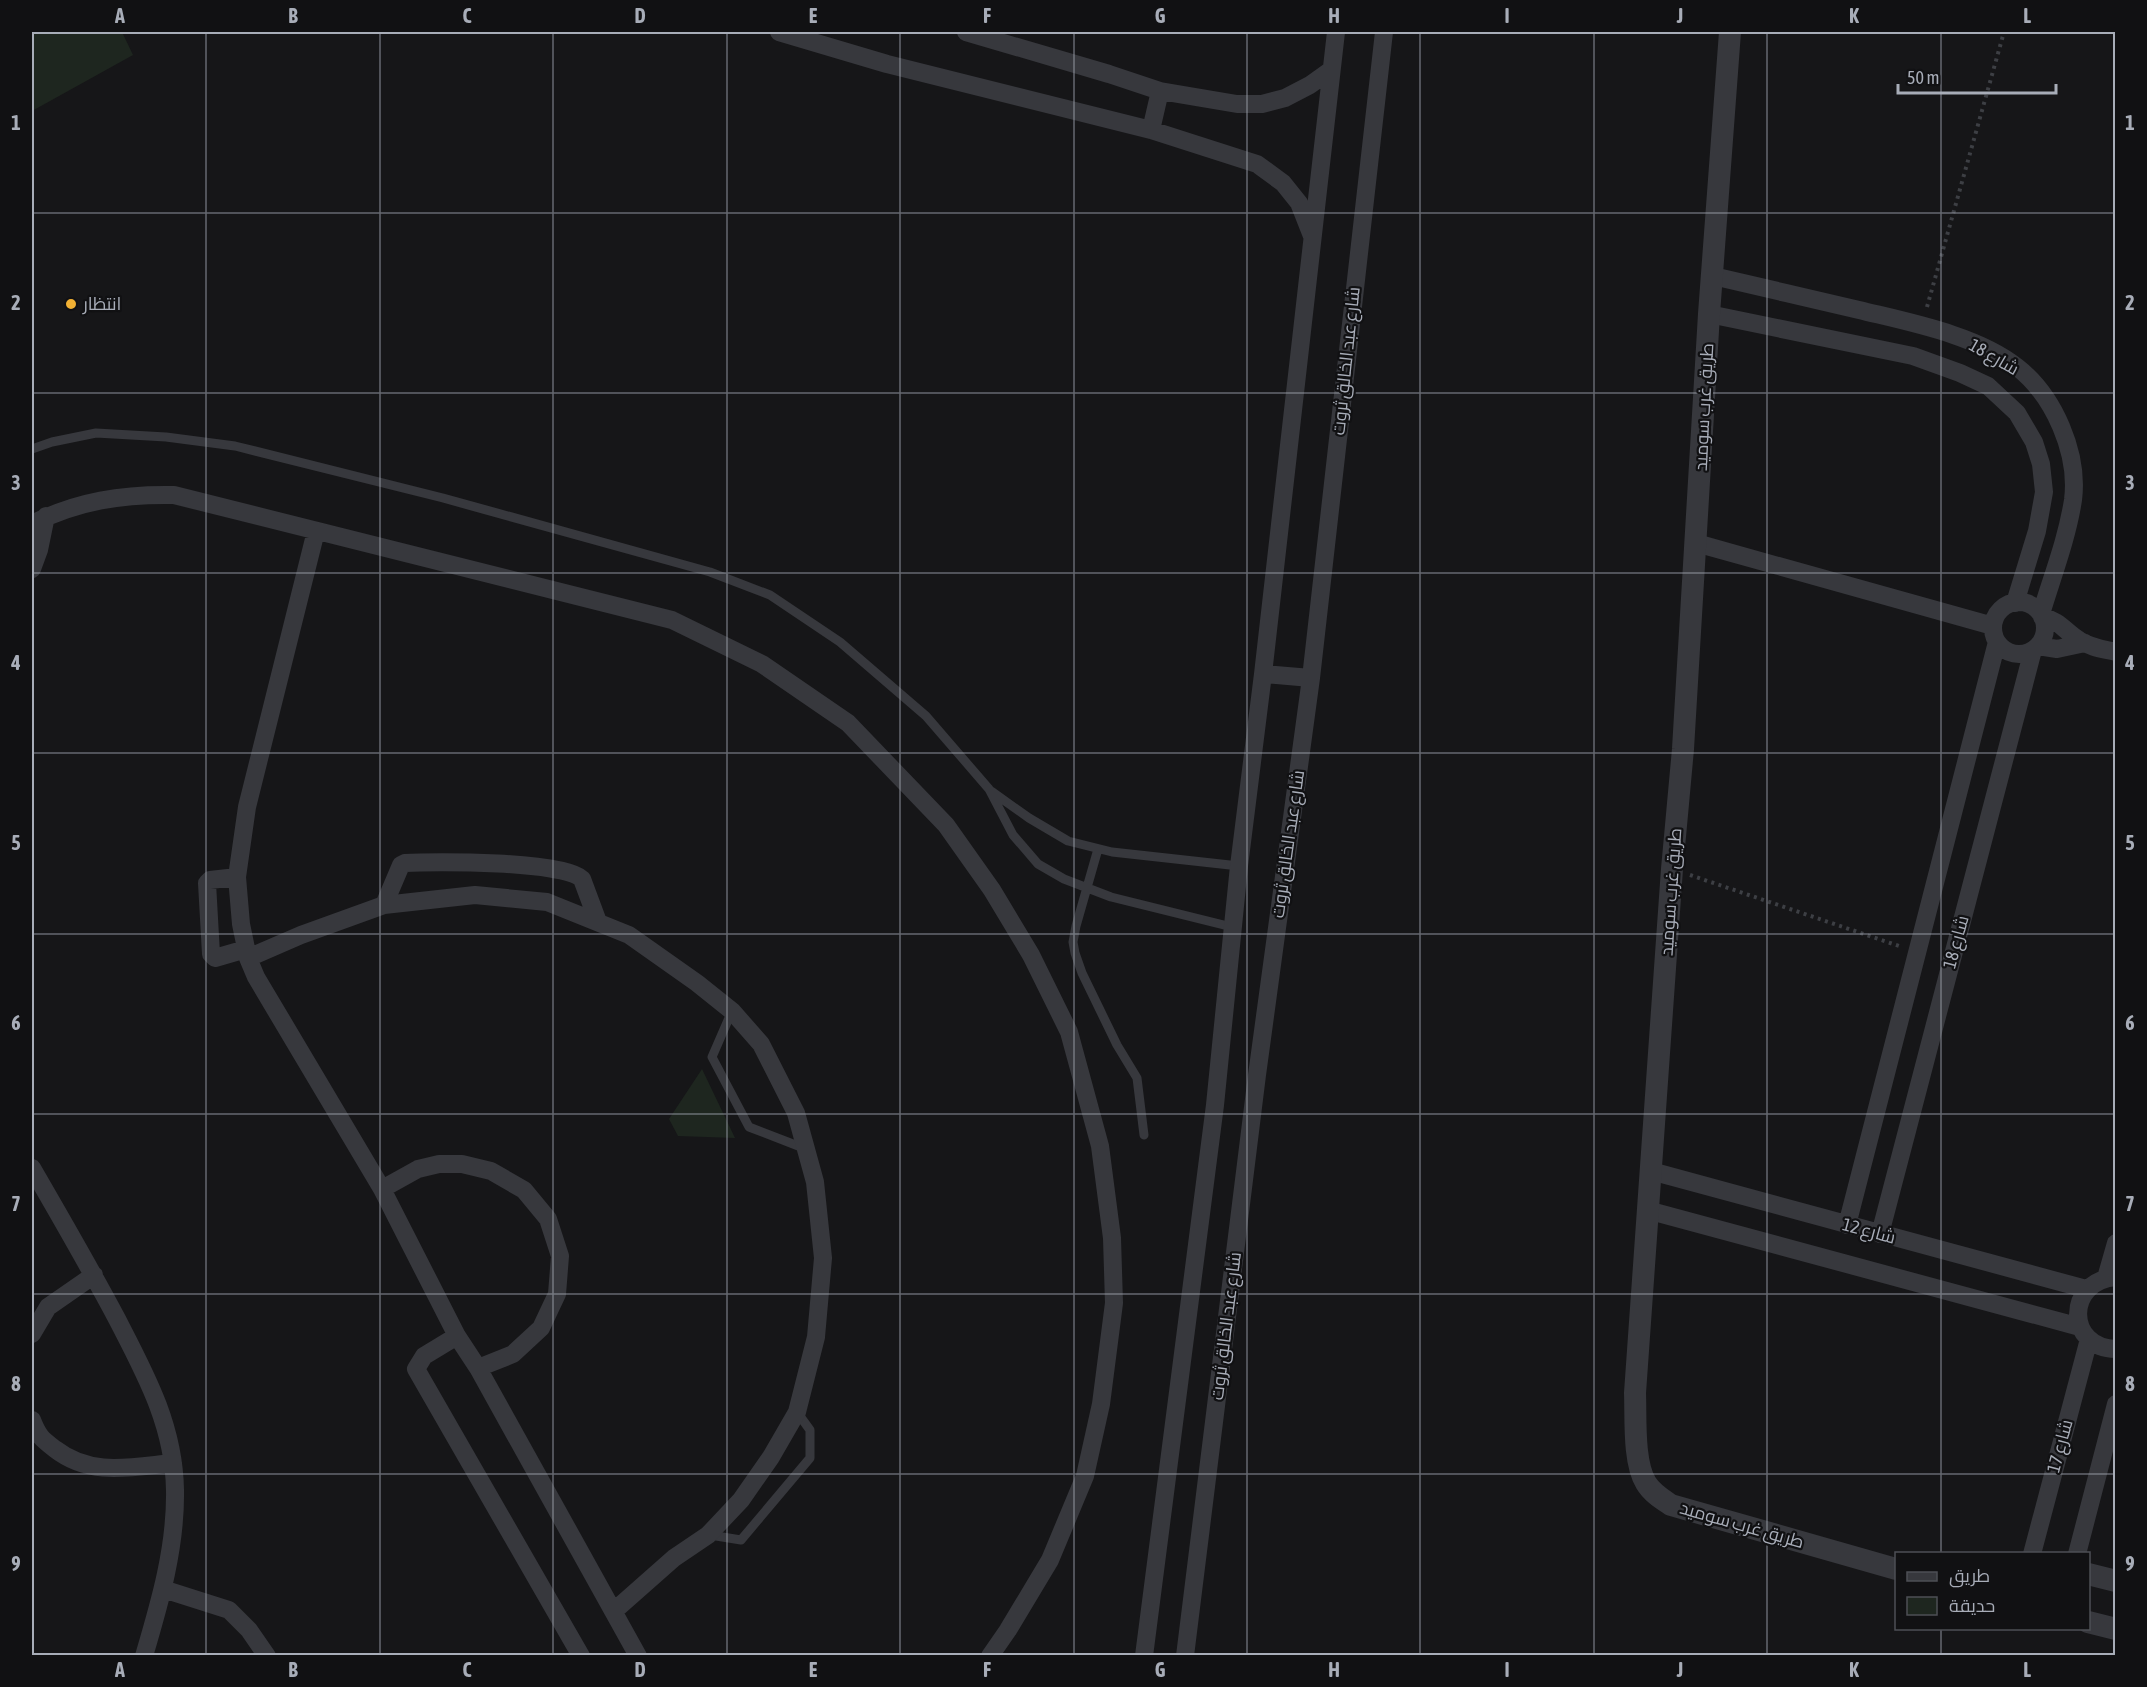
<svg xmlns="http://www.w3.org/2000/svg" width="2147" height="1687" viewBox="0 0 2147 1687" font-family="'Asap Condensed',Cairo,sans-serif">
<rect width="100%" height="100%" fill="#161618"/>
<path fill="#1e261f" d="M32,32h90l11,23 -101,56z
M702,1069l33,69 -57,-2 -9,-17z"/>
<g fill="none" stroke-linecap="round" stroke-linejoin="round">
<path stroke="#3d3f44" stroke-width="4" stroke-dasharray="3 4.5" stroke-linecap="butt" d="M1927,307l77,-275
M1690,875l209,71"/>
<path stroke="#37383d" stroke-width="9" d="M32,449l20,-7 44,-9 70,4 69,9 208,52 267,74 60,23 70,47 86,74 63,73 24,46 25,29 26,15 47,18 121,30
M991,791l38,27 39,23 44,11 127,14
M1098,849l-22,77 -3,16 2,11 7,20 35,72 20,33 7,57
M732,1011l-20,46 37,70 57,22
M710,1535l31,5 69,-82v-28l-13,-18"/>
<path stroke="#37383d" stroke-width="18" d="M779,32l108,32 264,66 106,34 26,19 16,20 13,33
M966,32l143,42 51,17 77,13h25l23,-6 25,-13 21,-15
M1151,130l9,-39
M1713,276c49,11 97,23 146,34 49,12 118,25 158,57 37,29 62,86 56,133 -6,39 -21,77 -32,114
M1709,314l204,42 47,17 28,13 29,27 17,29 7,22 3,28 -7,39 -22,72
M32,524c45,-23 91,-30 142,-29l498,125 90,44 86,59 98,102 46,65 39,65 38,77 31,114 12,92 2,65 -13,101 -16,72 -35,84 -42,70 -18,26
M316,531l-69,276 -10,70 4,47 7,34 8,19 126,212 75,147 21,32 160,288
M1696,543l297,83
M32,569l7,-19 7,-34
M1993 628a26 26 0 1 1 52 0a26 26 0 1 1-52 0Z
M2042,617c19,4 22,14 37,23 10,7 24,9 37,12
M2038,646l19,3 28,-6
M1263,674l48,4
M237,877l-27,3 -3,3 4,71 4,4 31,-9
M384,905l17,-40 4,-2c29,-2 159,-2 177,16l16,43
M248,958l53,-23 83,-30 91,-10 72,7 82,33 68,48 35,28 29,33 35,69 19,69 8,76 -7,79 -19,75 -26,45 -30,43 -33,35 -34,23 -60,53
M32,1168c29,50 58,100 85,151 29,56 57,107 58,171 1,57 -15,112 -31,166
M1651,1171l435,118
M382,1189l36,-20 21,-5h23l29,7 33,19 24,29 12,37 -3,38 -16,34 -28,26 -35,14
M1647,1210l433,117
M1847,1225l150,-583
M1880,1234l153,-584
M2116,1277c-51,4 -50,71 0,72
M2106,1278l10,-35
M32,1334l16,-27 46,-32
M457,1336l-33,20 -8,13 165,287
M32,1420c6,16 10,19 23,29 36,28 76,18 118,14
M2032,1554l57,-215
M2077,1554l39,-150
M163,1589l66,21 20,20 18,26
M1144,1656l71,-551 24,-239 24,-192 73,-642
M1185,1656l72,-581 54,-397 73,-646"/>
<path stroke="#37383d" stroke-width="22" d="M1730,32l-21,282 -26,435 -11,120 -37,524c1,24 -2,69 11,90 6,10 16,16 25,22l225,64
M2088,1574l28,7
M2088,1622l28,7"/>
</g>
<path fill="none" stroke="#a8adb8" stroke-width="1.5" stroke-opacity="0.55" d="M206,32v1624M380,32v1624M553,32v1624M727,32v1624M900,32v1624M1074,32v1624M1247,32v1624M1420,32v1624M1594,32v1624M1767,32v1624M1941,32v1522M32,213h2084M32,393h2084M32,573h2084M32,753h2084M32,934h2084M32,1114h2084M32,1294h2084M32,1474h2084M1941,1628v28"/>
<circle fill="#f2b134" stroke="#111113" stroke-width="2" cx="71" cy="304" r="6"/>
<g text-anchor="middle" stroke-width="4.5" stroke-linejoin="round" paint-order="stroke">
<g font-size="18" fill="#a8adb8" stroke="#111113" text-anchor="start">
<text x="83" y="310">انتظار</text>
</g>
<g font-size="18" fill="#a8adb8" stroke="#111113">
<text transform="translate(1994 357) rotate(30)" y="6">شارع 18</text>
<text transform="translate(1346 361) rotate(-84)" y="6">شارع عبد الخالق ثروت</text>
<text transform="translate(1704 407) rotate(-87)" y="6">طريق غرب سوميد</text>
<text transform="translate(1288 844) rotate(-82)" y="6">شارع عبد الخالق ثروت</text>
<text transform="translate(1671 892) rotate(-86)" y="6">طريق غرب سوميد</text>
<text transform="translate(1956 942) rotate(-75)" y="6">شارع 18</text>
<text transform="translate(1869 1231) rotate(15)" y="6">شارع 12</text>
<text transform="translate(1226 1326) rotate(-83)" y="6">شارع عبد الخالق ثروت</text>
<text transform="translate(2060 1446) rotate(-75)" y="6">شارع 17</text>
<text transform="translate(1742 1525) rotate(16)" y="6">طريق غرب سوميد</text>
</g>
</g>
<rect width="2147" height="1687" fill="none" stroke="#111113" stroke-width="66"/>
<rect x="1895" y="1552" width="195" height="78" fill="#111113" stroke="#4d4f55" stroke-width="1.5"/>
<rect x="1907" y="1572" width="30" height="9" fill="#37383d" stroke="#4d4f55" stroke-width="1.5"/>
<text x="1949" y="1582" font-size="18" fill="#a8adb8">طريق</text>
<rect x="1907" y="1597" width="30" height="18" fill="#1e261f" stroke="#4d4f55" stroke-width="1.5"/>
<text x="1949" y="1612" font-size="18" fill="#a8adb8">حديقة</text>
<path d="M1898 84v9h158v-9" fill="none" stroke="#a8adb8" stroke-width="3"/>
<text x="1907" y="84" font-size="18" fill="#a8adb8" stroke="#111113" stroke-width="4.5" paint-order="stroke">50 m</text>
<rect x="33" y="33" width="2081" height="1621" fill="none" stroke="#a8adb8" stroke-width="2"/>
<g font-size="20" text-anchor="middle" font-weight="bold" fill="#a8adb8">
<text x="120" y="23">A</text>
<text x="293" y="23">B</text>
<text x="467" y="23">C</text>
<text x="640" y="23">D</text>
<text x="813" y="23">E</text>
<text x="987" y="23">F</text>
<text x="1160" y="23">G</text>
<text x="1334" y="23">H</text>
<text x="1507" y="23">I</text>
<text x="1680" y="23">J</text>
<text x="1854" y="23">K</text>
<text x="2027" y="23">L</text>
<text x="16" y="130">1</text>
<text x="2130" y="130">1</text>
<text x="16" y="310">2</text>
<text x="2130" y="310">2</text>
<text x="16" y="490">3</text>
<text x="2130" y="490">3</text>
<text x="16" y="670">4</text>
<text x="2130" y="670">4</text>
<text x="16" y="850">5</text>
<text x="2130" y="850">5</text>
<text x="16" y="1030">6</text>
<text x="2130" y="1030">6</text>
<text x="16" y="1211">7</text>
<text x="2130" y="1211">7</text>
<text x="16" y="1391">8</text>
<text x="2130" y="1391">8</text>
<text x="16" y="1571">9</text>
<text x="2130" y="1571">9</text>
<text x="120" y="1677">A</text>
<text x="293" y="1677">B</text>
<text x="467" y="1677">C</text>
<text x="640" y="1677">D</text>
<text x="813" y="1677">E</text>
<text x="987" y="1677">F</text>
<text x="1160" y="1677">G</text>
<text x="1334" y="1677">H</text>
<text x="1507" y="1677">I</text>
<text x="1680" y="1677">J</text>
<text x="1854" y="1677">K</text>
<text x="2027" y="1677">L</text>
</g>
</svg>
